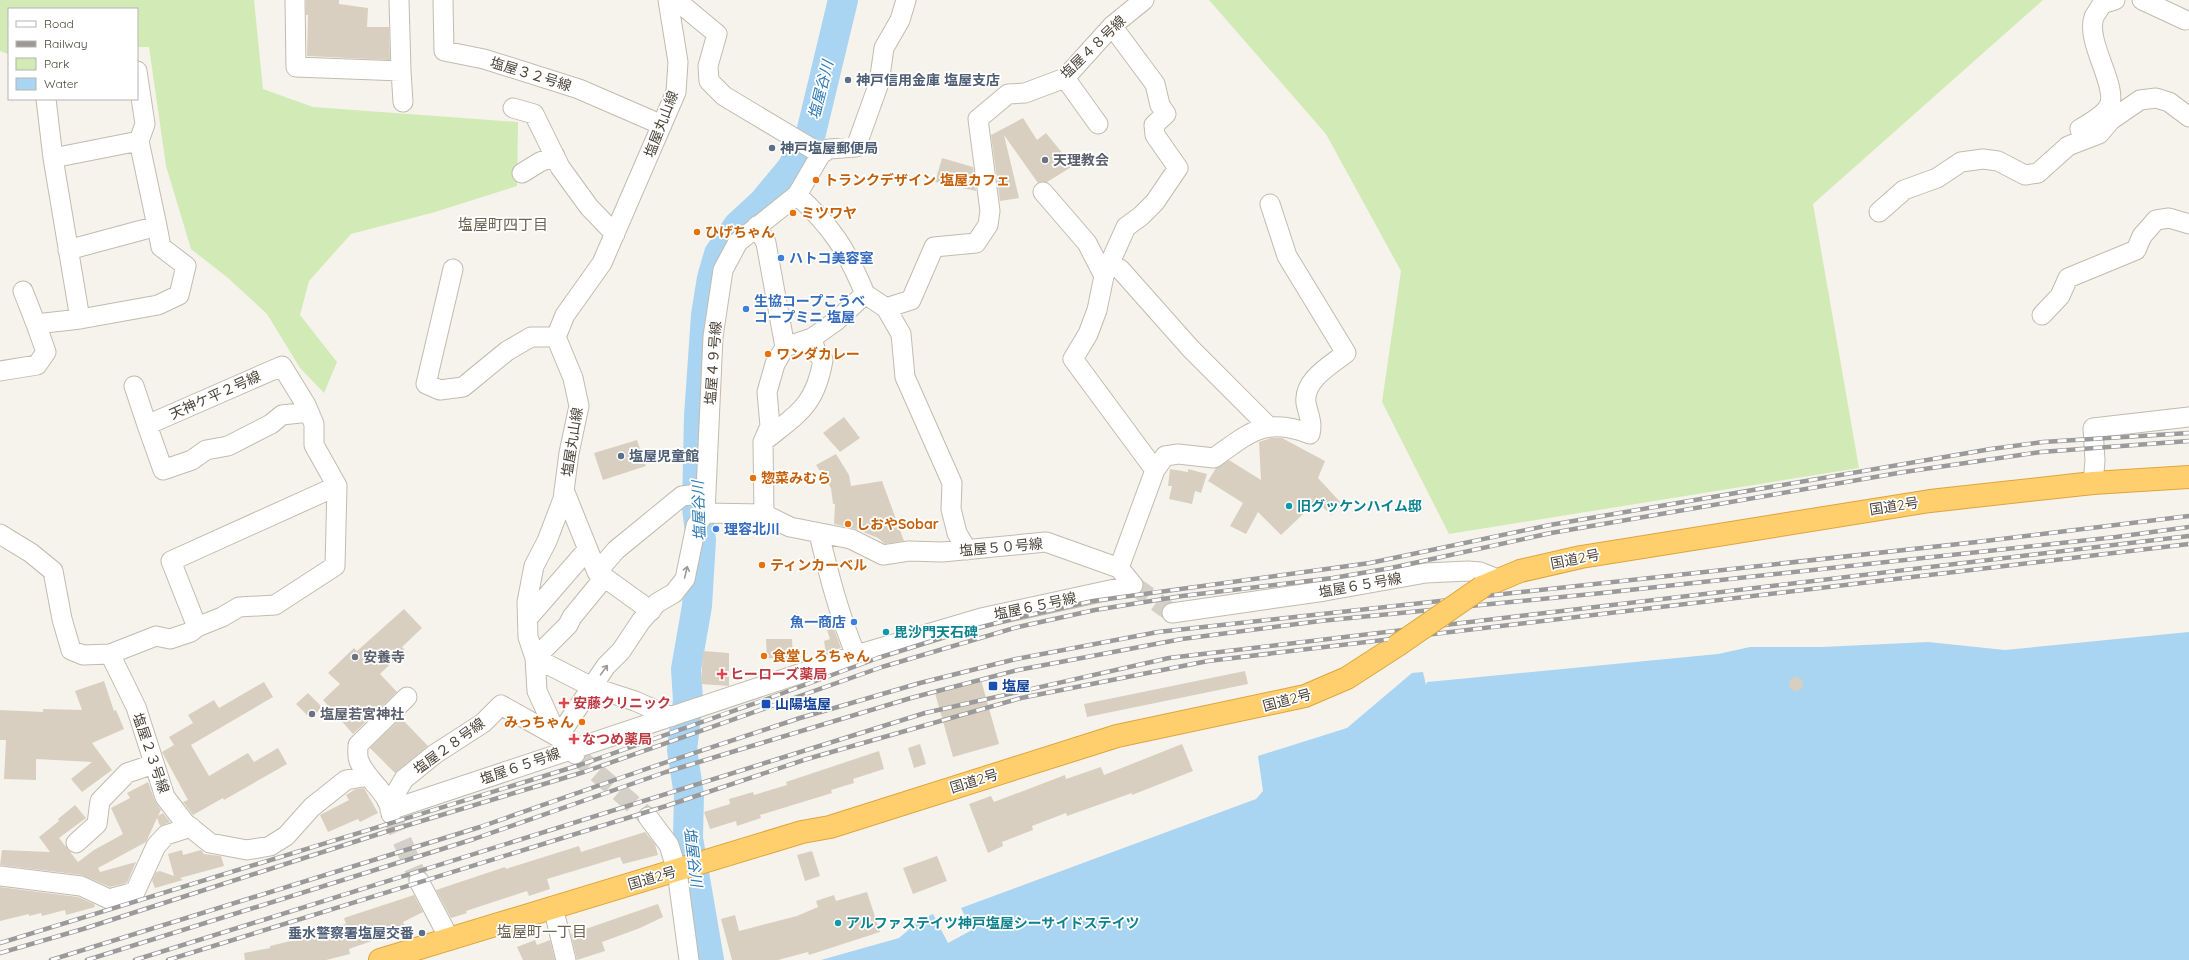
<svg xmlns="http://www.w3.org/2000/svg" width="2189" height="960" viewBox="0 0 2189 960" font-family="Quicksand,'Noto Sans JP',sans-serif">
<rect width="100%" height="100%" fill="#f6f3ec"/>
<path fill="#d2eab5" d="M0,0h254l9,89 50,18 205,15 -1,64 -82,26 -84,22 -42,47 -9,34 37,47 -13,31 -24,-25 -33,-54 -39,-36 -37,-29 -25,-83 -17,-119h-12v-38h-128l-1,45 -8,-3z
M1209,0h834l-230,204 46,264 -410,66 -67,-132 19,-131 -75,-137z"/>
<path fill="#a9d4f2" d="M2189,632v328h-1368l78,-22 21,-18 13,-6 15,29 24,-13 -11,-22 295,-109 7,-8 -5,-35 89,-28 65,-55 11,-1 3,13 1,-3 11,-1 280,-27 32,-7h72l106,-5 77,8z"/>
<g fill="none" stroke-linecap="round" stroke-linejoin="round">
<path stroke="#a9d4f2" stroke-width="30" d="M709,960l-21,-122 1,-43 -7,-45 6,-50 -2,-31 11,-63 4,-66 -4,-32 2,-92 7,-101 6,-37 7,-24 19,-28 25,-23 29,-35 19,-35 32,-133"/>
</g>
<path fill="#d8cfc1" d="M306,0h33v4l29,4 -1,19h22l1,33 -83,-4 1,-41h-2z
M1023,118l14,22 9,-7 27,33 -26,16 -9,1 -34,-48 15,63 -19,3 -9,-66z
M942,158l31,9 3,24 -41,-9z
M844,417l16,21 -20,14 -17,-19z
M1271,438h11l43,23 -7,17 24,26 -11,11 -14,-14 -36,34 -23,-23 -12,22 -16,-8 13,-23 -35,-22 8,-13 13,-8 32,20 -2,-38z
M637,440l9,26 -43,14 -9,-27z
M836,454l13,21 2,11 31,-5 22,60 -19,3 -7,-6 -22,-9 -22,-5 1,-20h-2l-2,-16 -15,-23z
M1170,469l18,3v-3l19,5 -6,19 -6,-2 -3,13 -23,-5 3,-13h-4z
M404,609l18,19 -20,19 3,3 -25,24 17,18 -44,42 -30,-34 17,-16 -12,-11 26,-25 3,3z
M834,629l7,19 -15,5 -2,-12 6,-2 -3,-9z
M766,639h26l1,20 -26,-1z
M703,651l26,2v33l-28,-2z
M1245,671l3,13 -161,33 -3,-13z
M1789 684a7 7 0 1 1 14 0a7 7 0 1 1-14 0Z
M981,680l18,64 -46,13 -18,-64z
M104,681l10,30 2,-1 8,19 -32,14 20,27 -30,22 -11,-13 21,-17 -56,-3v21l-32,-1 2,-39h-6v-30l43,2v-3l39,1 -7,-19z
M264,682l9,15 -82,48 18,31 39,-23 6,9 24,-14 9,16 -63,36 -1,-2 -30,17 -10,-13 5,-2 -26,-48 12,-7 -5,-8 24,-14 -5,-8 26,-15 5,8z
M308,693l14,14 -11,12 -15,-15z
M401,718l27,28 -33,27 -25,-25z
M920,744l6,20 -12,4 -6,-20z
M1182,744l11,27 -61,24v-2l-65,23 -1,-3 -34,13 1,4 -31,12 1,4 -15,7 -19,-49 22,-8 3,6 71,-27 1,4 35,-12 3,8z
M879,751l5,18 -31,10 1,4 -23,7 1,3 -72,22 1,3 -24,8 -1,-5 -26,8 -6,-17 26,-8 -1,-5 24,-7 1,3 33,-10 -1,-3z
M148,782l7,19 6,9 -3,6 5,-3 7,9 -10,4 -3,-8 -11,24 -48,26 2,4 36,-10 -9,21 -17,4 -28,-12 -82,-10 2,-15 48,2 -11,-15 20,-16 -1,-2 17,-14 11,13 -27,20 19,24 16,-12 29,-16 -12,-26 19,-10 -3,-5z
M364,788l14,25 -18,9 -2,-3 -30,13 -8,-17 29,-15 -3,-5 10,-6z
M645,832l10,12 3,11 -35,9 -3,-7 -30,9 -43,13 3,10 -21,7 -2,-5 -61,20 1,2 -16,5 -15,-28 69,-23 1,2 73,-23 2,6z
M182,850l1,5 18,-5 3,4 17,2 3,10 -44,12 3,2 -28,8 -3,-8 4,-8 4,-1 14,5 -6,-22z
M812,851l8,25 -15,5 -8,-26z
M937,856l10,25 -34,13 -10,-26z
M0,887l78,10 16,7 1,3 -29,8 -1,-5 -23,6 -1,-3 -12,3v-2l-29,7z
M867,892l13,40 -71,23 -1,-3 -30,8h-46l-11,-41 14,-4 4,16 58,-15 21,-9 -2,-6 18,-6 2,6z
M414,895l9,17 -20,10 3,7 -57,20 1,5 -24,6h-81l-1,-7 26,-5v-2l37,-9 -1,-4 40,-9 -2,-6z
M658,904l5,13 -23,11 -38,14 3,9 -28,9 -6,-26z
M535,940l2,5 13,-5 5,20h-32l-6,-13z"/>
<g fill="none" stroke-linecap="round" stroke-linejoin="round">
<path stroke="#d4d0c8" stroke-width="19" stroke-dasharray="19 10" stroke-linecap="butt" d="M1133,585l39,28
M575,754l73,63
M391,814l28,67"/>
<defs>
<path id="minor" d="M295,0l1,67 105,4 -2,-71
M443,0l1,51 40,8 95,30 83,36
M676,0l41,34 -9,32 1,15 15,15 97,58
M2142,0l43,20
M1112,26l43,58 5,21 6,9 -12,11 1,10 23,33 -23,34 -14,14 -15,11 -22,49 -7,34 -9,24 -15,25 82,111
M137,71l8,53 -6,17
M401,71l2,31
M1065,78l33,46
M46,99l7,59
M513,108l21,6 26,53 29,40 26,27
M2083,140l-3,-11c9,-6 24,-13 29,-23 10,-19 -24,-64 -15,-89 2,-4 6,-9 8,-13l13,-4
M522,173l18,-11 15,-6
M1043,192l44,51 17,33
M797,195c35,32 50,55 68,99
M1879,212l25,-22 33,-12 24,-16 22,-3 15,2 27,14 13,-2 30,-27 31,-12 12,-14 29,-20 16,-2 13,4 20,15
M757,226l9,17 19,104
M453,269l-27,115 14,6 23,-3 44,-36 24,-14h25
M1120,269l71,80 77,77
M23,291l13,33
M865,294l21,14 25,-8 23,-53 42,-4 12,-18 2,-14 -12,-92 30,-25 17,-1 40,-15 47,-52 32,-26
M886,308l15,26 4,43 47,106 -1,26 6,24 10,17
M2042,315l18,-19 8,-18 68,-28 6,-14 14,-16 13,-2 20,6
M80,319l78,-14 21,-10 7,-29 -25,-19 -4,-21
M0,371l37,-6 9,-13 -10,-28 44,-5 -27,-161 86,-17 18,85 -89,24
M134,386l13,39
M763,442c34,-28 52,-35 60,-82l-7,-8 -4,-14 24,-17 29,-27
M2093,483l2,-22 -2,-33 96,-11
M564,490l33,82 54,39
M705,513l8,-176 10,-67 15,-28 59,-47 24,-41 8,-5 27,-2 23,-64 5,-35 16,-28 6,-20
M764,514l-1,-72 7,-16 -3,-34 8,-28 10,-17 27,-9
M0,534l31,19 22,18 9,48 9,31 12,5 27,-1 26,53 29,90 20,26 25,20 37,7 23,-4 16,-10 26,-29 34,-27 22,-4
M819,534c10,41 20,81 37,121
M1119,568l36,-98 10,-14 13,-2 36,4c35,-25 52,-42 96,-24 3,-12 -2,-20 -4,-31 -3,-23 25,-38 40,-50l-59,-97 -17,-52
M597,572l19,-22 66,-54 24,-3
M604,578l-32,39 -4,8 -33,33 57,29 43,14 36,16
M1172,613l153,-22 101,-18 42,-2 12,1 20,8
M528,618l59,-68
M197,627l-26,-66 166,-75
M110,654l46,-18 14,3 21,-7 6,-5 25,-10 17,-10 36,-2 60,-39 2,-80 -23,-41v-21l-8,-19 -24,-39 -135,59 16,45 29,-10 14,-10 22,-4 43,-22 11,-9 27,-3
M575,754l-17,-17 -21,-46 -2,-33 -7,-21 -1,-35 7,-36 13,-25 16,-42 6,-46 10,-47 -6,-28 -17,-41 9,-22 37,-52 74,-171 2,-30 -10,-62
M390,803l14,-24 31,-25 48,-31 18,-18 57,32 48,-71 15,-15 20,-30 16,-18 17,-10 11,-14 11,-53 9,-13
M390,810l466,-155 125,-37 152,-33 -14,-17 -73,-26 -104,10 -33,-1 -26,4 -32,-16 -61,-12 -26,-13 -59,-1
M391,814c-1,-21 -24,-33 -32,-53 -2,-5 -1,-11 -1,-16l49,-48
M648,817l21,28 8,26 12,89
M76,843l21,-19 3,-23 27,-28 27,-9
M0,876l81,10 28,13 26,-7 21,-46 10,-11 25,-8
M419,881l31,59
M553,907l13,53"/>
<path id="highway" d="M1482,587l38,-16 61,-14 349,-56 163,-18 96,-6
M380,960l422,-128 28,-5 287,-91 188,-40 42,-18 51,-33"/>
</defs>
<use href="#minor" stroke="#c2bbae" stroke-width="21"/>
<use href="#highway" stroke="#e0a43c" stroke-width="24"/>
<use href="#minor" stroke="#fff" stroke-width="19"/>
<use href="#highway" stroke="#ffcf6e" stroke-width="22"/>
<defs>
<path id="rail" d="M0,943l580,-178 184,-65 114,-42 73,-23 65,-17 77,-17 277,-38 180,-38 441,-76 52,-7 146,-9
M0,953l83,-24 302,-97 199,-60 298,-105 136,-40 77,-17 87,-14 151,-18 58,-10 160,-35 353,-61 137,-20 148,-11
M51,960l429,-133 169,-59 151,-50 120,-35 96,-24 142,-27 819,-90 212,-26
M87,960l387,-121 192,-67 79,-24 166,-50 107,-28 164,-31 138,-18 282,-28 514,-56 73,-10
M135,960l790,-247 244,-55 1020,-122
M168,960l498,-154 141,-47 214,-61 187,-37 981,-117"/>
</defs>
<use href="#rail" stroke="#9a9a9a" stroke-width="4.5"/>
<use href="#rail" stroke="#fff" stroke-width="3" stroke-dasharray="9" stroke-linecap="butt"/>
<defs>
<path id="highway-bridge" d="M1398,645l84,-58"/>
</defs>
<use href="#highway-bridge" stroke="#e0a43c" stroke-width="24" stroke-linecap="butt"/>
<use href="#highway-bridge" stroke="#ffcf6e" stroke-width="22"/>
</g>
<defs><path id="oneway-shaft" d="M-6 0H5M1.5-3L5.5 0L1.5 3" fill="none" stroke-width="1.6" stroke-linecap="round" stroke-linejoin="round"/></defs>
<g stroke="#9c9892">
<use href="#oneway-shaft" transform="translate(686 572) rotate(-77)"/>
<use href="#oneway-shaft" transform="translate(604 670) rotate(-54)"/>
</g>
<g fill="#5c6f8a" stroke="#fff" stroke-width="1.5">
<circle cx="848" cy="80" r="4"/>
<circle cx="772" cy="148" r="4"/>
<circle cx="621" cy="456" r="4"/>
<circle cx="422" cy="933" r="4"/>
</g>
<g fill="#6b7280" stroke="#fff" stroke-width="1.5">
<circle cx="1045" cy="160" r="4"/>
<circle cx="355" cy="657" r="4"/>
<circle cx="312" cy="714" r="4"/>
</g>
<g fill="#e8710a" stroke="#fff" stroke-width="1.5">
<circle cx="816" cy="180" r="4"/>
<circle cx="793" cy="213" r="4"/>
<circle cx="697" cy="232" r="4"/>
<circle cx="768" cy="354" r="4"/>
<circle cx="753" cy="478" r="4"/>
<circle cx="848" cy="524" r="4"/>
<circle cx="762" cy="565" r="4"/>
<circle cx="764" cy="656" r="4"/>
<circle cx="582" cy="722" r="4"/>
</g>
<g fill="#3f7fe0" stroke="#fff" stroke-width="1.5">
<circle cx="781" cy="258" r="4"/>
<circle cx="746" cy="309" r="4"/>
<circle cx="716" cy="529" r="4"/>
<circle cx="854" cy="622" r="4"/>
</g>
<g fill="#0f9aa8" stroke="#fff" stroke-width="1.5">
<circle cx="1289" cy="506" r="4"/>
<circle cx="886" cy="632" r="4"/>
<circle cx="838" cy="923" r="4"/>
</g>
<g fill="#e0444e" stroke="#fff" stroke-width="1.5">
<path d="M720 668h4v4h4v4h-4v4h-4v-4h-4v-4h4z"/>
<path d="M562 697h4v4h4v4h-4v4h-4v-4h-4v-4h4z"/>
<path d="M572 733h4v4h4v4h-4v4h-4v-4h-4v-4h4z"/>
</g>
<g fill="#1a4fb4" stroke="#fff" stroke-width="1.5">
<rect x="988" y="681" width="10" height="10" rx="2"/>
<rect x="761" y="699" width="10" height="10" rx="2"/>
</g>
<g text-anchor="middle" stroke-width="3.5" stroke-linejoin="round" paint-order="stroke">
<g font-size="14" fill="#4b4439" stroke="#fff">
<text transform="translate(1093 47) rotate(-44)" y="5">塩屋４８号線</text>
<text transform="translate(531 74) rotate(17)" y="5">塩屋３２号線</text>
<text transform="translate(661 124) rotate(-69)" y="5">塩屋丸山線</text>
<text transform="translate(713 363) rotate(-86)" y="5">塩屋４９号線</text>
<text transform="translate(215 395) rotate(-24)" y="5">天神ケ平２号線</text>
<text transform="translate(572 442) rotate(-81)" y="5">塩屋丸山線</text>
<text transform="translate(1894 506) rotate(-9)" y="5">国道2号</text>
<text transform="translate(1001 547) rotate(-5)" y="5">塩屋５０号線</text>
<text transform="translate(1575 559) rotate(-11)" y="5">国道2号</text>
<text transform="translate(1360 585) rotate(-10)" y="5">塩屋６５号線</text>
<text transform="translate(1035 606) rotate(-12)" y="5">塩屋６５号線</text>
<text transform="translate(1287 700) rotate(-15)" y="5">国道2号</text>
<text transform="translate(449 746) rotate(-36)" y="5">塩屋２８号線</text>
<text transform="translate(151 753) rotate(71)" y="5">塩屋２３号線</text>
<text transform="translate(520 766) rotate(-19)" y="5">塩屋６５号線</text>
<text transform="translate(974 781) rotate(-17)" y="5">国道2号</text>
<text transform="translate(652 878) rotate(-16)" y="5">国道2号</text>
</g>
<g font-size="14" font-weight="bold" fill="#4e5e75" stroke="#fff" text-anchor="start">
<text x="856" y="85">神戸信用金庫 塩屋支店</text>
<text x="780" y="153">神戸塩屋郵便局</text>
<text x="629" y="461">塩屋児童館</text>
<text x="414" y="938" text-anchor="end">垂水警察署塩屋交番</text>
</g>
<g font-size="14" font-weight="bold" fill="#5b616d" stroke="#fff" text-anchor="start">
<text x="1053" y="165">天理教会</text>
<text x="363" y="662">安養寺</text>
<text x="320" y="719">塩屋若宮神社</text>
</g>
<g font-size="14" font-weight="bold" fill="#c56008" stroke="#fff" text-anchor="start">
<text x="824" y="185">トランクデザイン 塩屋カフェ</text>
<text x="801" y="218">ミツワヤ</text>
<text x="705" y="237">ひげちゃん</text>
<text x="776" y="359">ワンダカレー</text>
<text x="761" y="483">惣菜みむら</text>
<text x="856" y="529">しおやSobar</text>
<text x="770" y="570">ティンカーベル</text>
<text x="772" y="661">食堂しろちゃん</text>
<text x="574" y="727" text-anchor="end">みっちゃん</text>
</g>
<g font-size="14" font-weight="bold" fill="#366cbe" stroke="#fff" text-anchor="start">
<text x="789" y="263">ハトコ美容室</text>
<text x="754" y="306">生協コープこうべ<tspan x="754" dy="16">コープミニ 塩屋</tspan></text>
<text x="724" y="534">理容北川</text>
<text x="846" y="627" text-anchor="end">魚一商店</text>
</g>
<g font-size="14" font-weight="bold" fill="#0d838f" stroke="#fff" text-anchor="start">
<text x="1297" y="511">旧グッケンハイム邸</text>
<text x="894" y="637">毘沙門天石碑</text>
<text x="846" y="928">アルファステイツ神戸塩屋シーサイドステイツ</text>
</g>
<g font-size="14" font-weight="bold" fill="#be3a42" stroke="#fff" text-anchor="start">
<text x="730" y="679">ヒーローズ薬局</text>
<text x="573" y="708">安藤クリニック</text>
<text x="582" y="744">なつめ薬局</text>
</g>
<g font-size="14" font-weight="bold" fill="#164399" stroke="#fff" text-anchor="start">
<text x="1002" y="691">塩屋</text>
<text x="775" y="709">山陽塩屋</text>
</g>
<g font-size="15" font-style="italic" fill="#2e7ab2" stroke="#fff">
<text transform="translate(821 90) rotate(-76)" y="5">塩屋谷川</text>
<text transform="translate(699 511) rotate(-92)" y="5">塩屋谷川</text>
<text transform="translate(693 857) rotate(83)" y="5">塩屋谷川</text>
</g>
<g font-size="15" fill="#6e6250" stroke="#fff">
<text x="503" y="230">塩屋町四丁目</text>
<text x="542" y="937">塩屋町一丁目</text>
</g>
</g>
<rect x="8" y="8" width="130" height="92" fill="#ffffff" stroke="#b7b4b0"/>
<rect x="16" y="21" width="20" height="6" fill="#ffffff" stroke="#b7b4b0"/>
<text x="44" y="28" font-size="12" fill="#4b4439">Road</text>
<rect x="16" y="41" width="20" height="6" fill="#9a9a9a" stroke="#b7b4b0"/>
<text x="44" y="48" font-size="12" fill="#4b4439">Railway</text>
<rect x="16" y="58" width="20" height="12" fill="#d2eab5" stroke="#b7b4b0"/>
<text x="44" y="68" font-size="12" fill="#4b4439">Park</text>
<rect x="16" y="78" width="20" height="12" fill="#a9d4f2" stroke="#b7b4b0"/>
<text x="44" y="88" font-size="12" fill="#4b4439">Water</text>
</svg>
